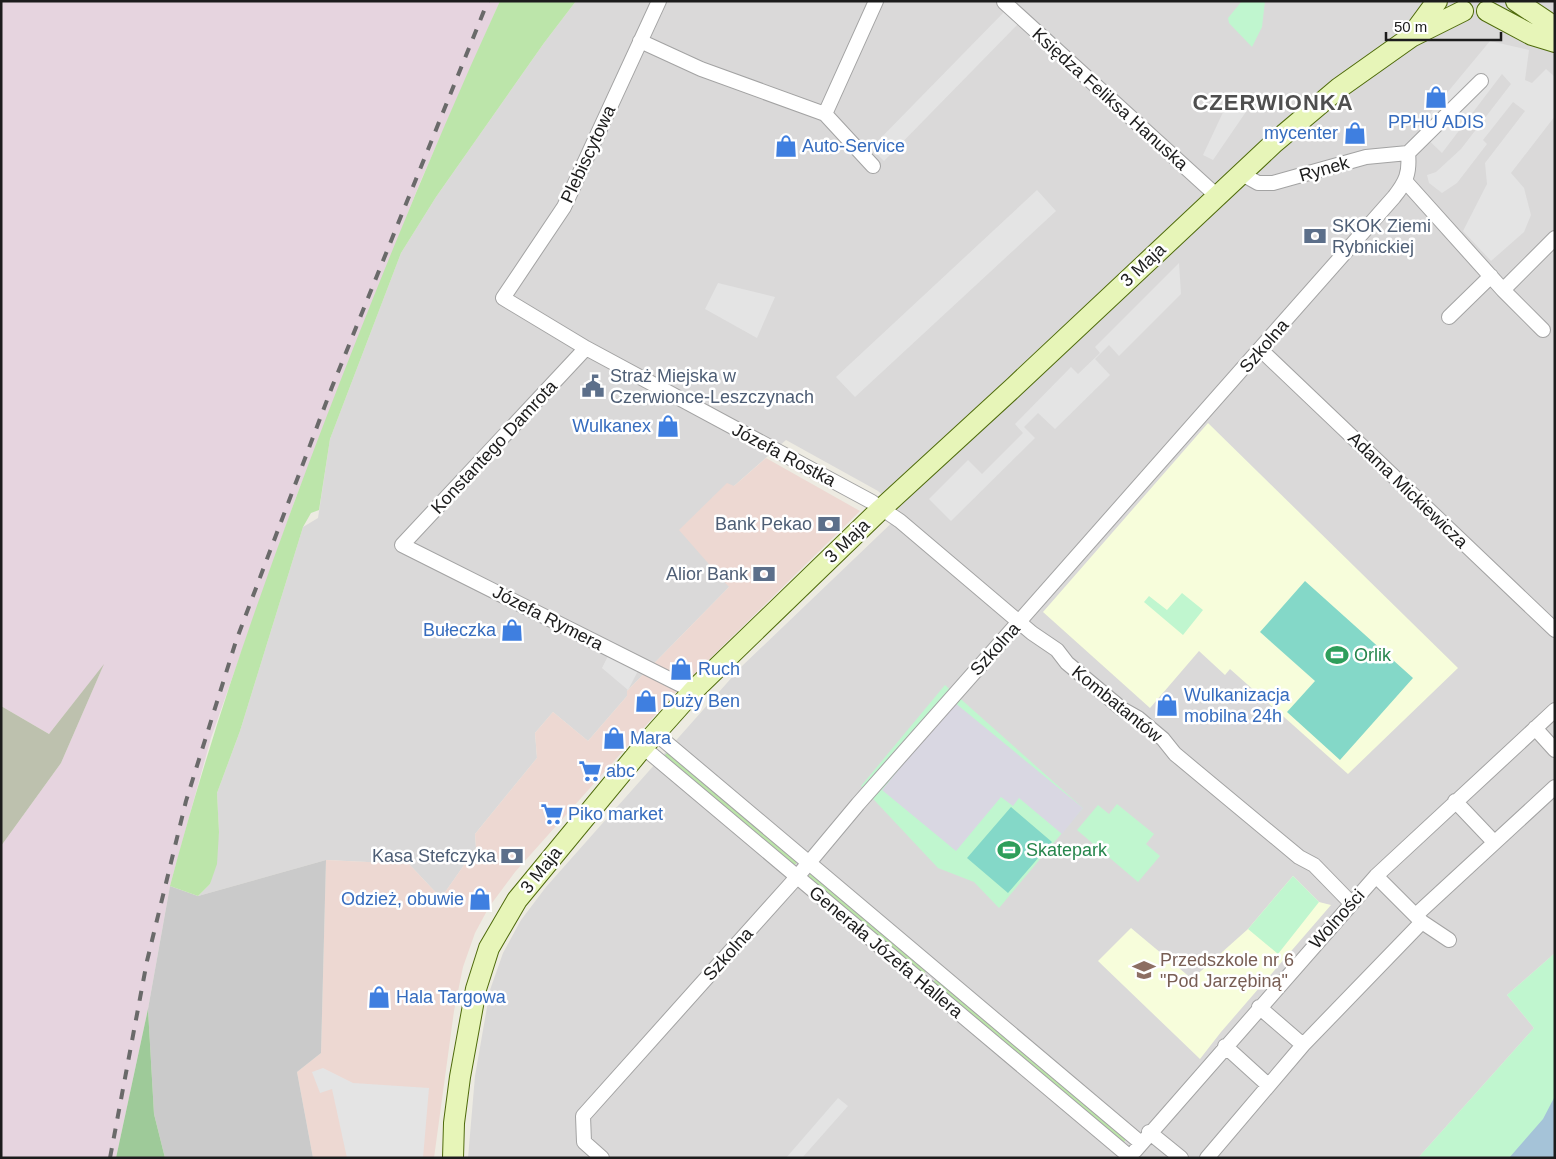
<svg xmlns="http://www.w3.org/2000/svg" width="1556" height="1159" viewBox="0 0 1556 1159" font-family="Helvetica,sans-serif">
<rect width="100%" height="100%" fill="#edebe2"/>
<path fill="#dad9d9" d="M576,1h979v952l-48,42 27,33 -116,130h-950l7,-82 15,-86 13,-37 18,-33 25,-33 196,-221 160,-153 -24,-22 -92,-51 -52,46 -5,101 -102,104v5l-39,45 -35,-29 -18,21 2,25 -62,76 1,14 -35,50 -32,-34 -83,-4 -128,36 12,-12 9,-52 -2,-39 23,-62 63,-204 15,-9 12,-79 71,-186 35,-56 108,-154z"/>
<path fill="#edd8d2" d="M766,458l94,53 -186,183 -159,178 -26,35 -14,26 -12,34 -9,44 -20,147h-121l-16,-86 24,-19 5,-193 83,4 32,34 35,-50 -1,-14 62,-76 -2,-25 18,-21 35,29 39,-45v-5l102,-104 -50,-57 48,-47 7,3z"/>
<path fill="#e6d4df" d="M1,1h499l-81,184 -124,315 -84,238 -41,148 -22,123 -32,149h-115v-312l60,-83 42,-97 -54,68 -48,-28z"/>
<path fill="#f7fddb" d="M1208,423l250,245 -110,106 -118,-105 -5,6 -26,-24 -49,57 -107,-96z
M1293,876l26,26 12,3 -110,127 -21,27 -102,-98 33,-33 61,51 56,-50z"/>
<path fill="#cacaca" d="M326,860l-5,193 -24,19 16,86h-148l-11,-44 -6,-105 22,-123 28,10z"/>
<path fill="#bdc1ae" d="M104,664l-43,99 -60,83v-140l48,28z"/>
<path fill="#bce5aa" d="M500,1h76l-32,42 -108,154 -35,56 -71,186 -11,71 -8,3 -8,14 -63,204 -23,62 2,39 -2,32 -7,20 -12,12 -28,-10c42,-159 97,-314 156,-468 54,-140 111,-280 174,-417z
M667,753l130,107 -1,4 -4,1 -128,-109z
M811,873l116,97 -4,5 -115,-98z
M937,978l189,160 -1,3 -3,2 -190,-160z"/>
<path fill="#9eca99" d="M148,1009l6,105 11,44h-49z"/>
<path fill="#c0f6cf" d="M1242,1h23l-3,26 -10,20 -23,-24 -1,-5z
M1182,593l21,17 -20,25 -39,-33 5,-6 18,14z
M945,685l138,123 -84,100 -25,-26 -36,-14 -77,-82z
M1117,804l37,30 -8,10 14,12 -22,26 -61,-52 21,-25 11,9z
M1293,876l26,26 -41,52 -30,-25z
M1555,953v205h-137l116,-130 -27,-33z"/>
<path fill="#84d8c8" d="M1305,581l108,97 -73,82 -53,-48 28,-31 -55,-49z
M1011,807l41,35 -44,51 -41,-35z"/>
<path fill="#e4e4e4" d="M1005,11l13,13 -134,137 -13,-13z
M1490,41l39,9 -4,30 7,3 14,-14 9,8v39l-44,57 13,15 7,27 -7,17 -33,29 -28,-30 24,-47 -2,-21 40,-52 -12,-9 -30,38 4,4 -30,39 -15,10 -13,-10 -2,-8 9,-3 25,-23 50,-65 -9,-10 -60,79 -25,-24z
M1233,91l19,12 -39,57 -10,-5z
M1037,190l19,21 -201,186 -19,-20z
M1179,263l2,31 -62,62 -10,-11 -14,14 15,16 -55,54 -17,-16 -14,14 11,11 -84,83 -22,-22 39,-39 14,14 41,-41 -8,-9 56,-57 7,7 22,-21 -5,-6z
M718,283l57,14 -18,41 -52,-29z
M608,656l30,15 -10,19 -26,-22z
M323,1068l30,15 76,5 -6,70h-76l-15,-69 -12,4 -8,-21z
M838,1098l10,8 -46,52h-16z"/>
<path fill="#d9d7e2" d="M954,702l129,106 -21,26 -43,-36 -6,8 -12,-9 -45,54 -74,-61z"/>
<path fill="#a5c3d8" d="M1555,1096v62h-46l34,-39z"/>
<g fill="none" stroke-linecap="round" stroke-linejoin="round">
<defs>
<path id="minor" d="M659,1l-95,206 -61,91 83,50 286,154 28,19 132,112 25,17 10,13 55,46 16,9 25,21 12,15 124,103 15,8 37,38
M1004,2l213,194
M640,41l61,28 124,45 51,-113
M825,114l48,52
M1408,153l73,-72
M1406,182l97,108 52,-52
M1503,290l40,40
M1449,317l42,-41
M586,348l-184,197 291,146
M1261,350l294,280
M1535,728l20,22
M655,733l486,410
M643,747l487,410
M1455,801l39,41
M1376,876l46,46 27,18
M1416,915l139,-128
M1259,1007l44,38
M1225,1046l43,39
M1149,1132l32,26
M1135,1151l241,-275 179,-166
M602,1158l-18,-16 -1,-26 214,-239 61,-73 536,-607c12,-15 16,-24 14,-44l-42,4 -93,26h-15l-16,-9
M1207,1158l96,-113 119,-123"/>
<path id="secondary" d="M1516,1l39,26
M1487,11l45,24 23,7
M1415,31l22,-30
M453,1158l1,-35 6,-46 16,-88 13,-41 28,-48 126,-153 50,-56 188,-182 134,-123 260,-244 64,-54 72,-51 52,-26"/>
</defs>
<use href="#minor" stroke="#a3a3a3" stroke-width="16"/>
<use href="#secondary" stroke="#4f6b0b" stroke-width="22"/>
<use href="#minor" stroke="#fff" stroke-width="14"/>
<use href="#secondary" stroke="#e7f5b8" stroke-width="20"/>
<path stroke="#6a6a6a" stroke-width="4" stroke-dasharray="10 10" stroke-linecap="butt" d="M110,1158l37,-197 39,-160 50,-160 96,-254 156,-386"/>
</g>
<defs>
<symbol id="shop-bare" viewBox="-9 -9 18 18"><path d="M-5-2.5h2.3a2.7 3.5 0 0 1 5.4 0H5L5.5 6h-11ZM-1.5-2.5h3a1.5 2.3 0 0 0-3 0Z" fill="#3f7fe0" stroke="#fff" stroke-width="2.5" paint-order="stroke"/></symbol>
<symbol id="bank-bare" viewBox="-9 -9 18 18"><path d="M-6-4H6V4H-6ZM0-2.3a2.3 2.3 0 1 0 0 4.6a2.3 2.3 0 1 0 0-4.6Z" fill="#5c6f8a" stroke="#fff" stroke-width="2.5" paint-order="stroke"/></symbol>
<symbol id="civic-bare" viewBox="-9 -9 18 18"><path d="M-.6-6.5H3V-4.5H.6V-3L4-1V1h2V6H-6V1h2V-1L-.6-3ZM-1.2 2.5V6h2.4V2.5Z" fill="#5c6f8a" stroke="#fff" stroke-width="2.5" paint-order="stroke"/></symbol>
<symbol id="stadium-bare" viewBox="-9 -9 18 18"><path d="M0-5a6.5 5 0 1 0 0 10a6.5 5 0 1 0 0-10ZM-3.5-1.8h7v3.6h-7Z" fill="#2e9e5b" stroke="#fff" stroke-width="2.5" paint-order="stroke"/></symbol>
<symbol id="supermarket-bare" viewBox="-9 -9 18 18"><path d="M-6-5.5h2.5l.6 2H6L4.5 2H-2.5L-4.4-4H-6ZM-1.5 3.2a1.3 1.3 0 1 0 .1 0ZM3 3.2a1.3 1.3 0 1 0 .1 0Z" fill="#3f7fe0" stroke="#fff" stroke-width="2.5" paint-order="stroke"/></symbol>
<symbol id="school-bare" viewBox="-9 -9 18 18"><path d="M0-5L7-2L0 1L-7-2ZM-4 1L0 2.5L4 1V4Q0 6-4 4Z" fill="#8d6e63" stroke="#fff" stroke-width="2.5" paint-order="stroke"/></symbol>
</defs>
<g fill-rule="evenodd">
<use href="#shop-bare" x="1420" y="81" width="32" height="32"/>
<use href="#shop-bare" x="1339" y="117" width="32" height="32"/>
<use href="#shop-bare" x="770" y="130" width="32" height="32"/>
<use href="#bank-bare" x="1299" y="220" width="32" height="32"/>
<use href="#civic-bare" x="577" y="370" width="32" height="32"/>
<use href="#shop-bare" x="652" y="410" width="32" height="32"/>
<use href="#bank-bare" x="813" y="508" width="32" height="32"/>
<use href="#bank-bare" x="748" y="558" width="32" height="32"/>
<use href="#shop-bare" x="496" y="614" width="32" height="32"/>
<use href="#stadium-bare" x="1321" y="639" width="32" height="32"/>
<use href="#shop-bare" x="665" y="653" width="32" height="32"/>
<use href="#shop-bare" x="630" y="685" width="32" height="32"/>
<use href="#shop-bare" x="1151" y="689" width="32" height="32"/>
<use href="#shop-bare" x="598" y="722" width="32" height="32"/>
<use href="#supermarket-bare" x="574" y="755" width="32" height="32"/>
<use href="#supermarket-bare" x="536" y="798" width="32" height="32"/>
<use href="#stadium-bare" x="993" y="834" width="32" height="32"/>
<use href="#bank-bare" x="496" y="840" width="32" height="32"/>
<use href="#shop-bare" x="464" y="883" width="32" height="32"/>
<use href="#school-bare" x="1128" y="954" width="32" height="32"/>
<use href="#shop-bare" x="363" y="981" width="32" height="32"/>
</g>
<g text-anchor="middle" stroke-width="5" stroke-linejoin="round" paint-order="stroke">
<g font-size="18" fill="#1c1c1c" stroke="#fff">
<text transform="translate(1110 99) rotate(42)" y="6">Księdza Feliksa Hanuska</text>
<text transform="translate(588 154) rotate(-65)" y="6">Plebiscytowa</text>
<text transform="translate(1324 169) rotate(-16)" y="6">Rynek</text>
<text transform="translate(1143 265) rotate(-43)" y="6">3 Maja</text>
<text transform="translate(1264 346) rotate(-49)" y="6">Szkolna</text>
<text transform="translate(494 447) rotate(-47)" y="6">Konstantego Damrota</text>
<text transform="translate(784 455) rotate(28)" y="6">Józefa Rostka</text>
<text transform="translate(1408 490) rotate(44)" y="6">Adama Mickiewicza</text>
<text transform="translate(847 541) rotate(-44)" y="6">3 Maja</text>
<text transform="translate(548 618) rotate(27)" y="6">Józefa Rymera</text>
<text transform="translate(995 649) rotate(-48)" y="6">Szkolna</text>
<text transform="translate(1117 704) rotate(39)" y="6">Kombatantów</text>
<text transform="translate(541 870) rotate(-51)" y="6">3 Maja</text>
<text transform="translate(1337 919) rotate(-48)" y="6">Wolności</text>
<text transform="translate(886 952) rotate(40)" y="6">Generała Józefa Hallera</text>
<text transform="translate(728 954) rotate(-48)" y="6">Szkolna</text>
</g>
<g font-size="18" fill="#366cbe" stroke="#fff" text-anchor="start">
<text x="1436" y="128" text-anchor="middle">PPHU ADIS</text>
<text x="1338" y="139" text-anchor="end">mycenter</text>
<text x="802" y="152">Auto-Service</text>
<text x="651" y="432" text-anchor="end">Wulkanex</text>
<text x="496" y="636" text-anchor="end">Bułeczka</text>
<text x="698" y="675">Ruch</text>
<text x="1184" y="701">Wulkanizacja<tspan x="1184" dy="21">mobilna 24h</tspan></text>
<text x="662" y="707">Duży Ben</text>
<text x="630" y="744">Mara</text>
<text x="606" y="777">abc</text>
<text x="568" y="820">Piko market</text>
<text x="464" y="905" text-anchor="end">Odzież, obuwie</text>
<text x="396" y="1003">Hala Targowa</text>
</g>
<g font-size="18" fill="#4e5e75" stroke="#fff" text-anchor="end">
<text x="1332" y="232" text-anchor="start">SKOK Ziemi<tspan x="1332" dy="21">Rybnickiej</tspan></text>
<text x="610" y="382" text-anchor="start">Straż Miejska w<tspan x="610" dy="21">Czerwionce-Leszczynach</tspan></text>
<text x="812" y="530">Bank Pekao</text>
<text x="748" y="580">Alior Bank</text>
<text x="496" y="862">Kasa Stefczyka</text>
</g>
<g font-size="18" fill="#27864d" stroke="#fff" text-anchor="start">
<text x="1354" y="661">Orlik</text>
<text x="1026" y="856">Skatepark</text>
</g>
<g font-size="18" fill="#785e54" stroke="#fff" text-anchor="start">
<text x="1160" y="966">Przedszkole nr 6<tspan x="1160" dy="21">"Pod Jarzębiną"</tspan></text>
</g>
<g font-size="22" font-weight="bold" letter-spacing="1" fill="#4f4f4f" stroke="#fff">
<text x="1273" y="110">CZERWIONKA</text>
</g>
</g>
<rect width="1556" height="1159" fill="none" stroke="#1c1c1c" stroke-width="5"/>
<path d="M1386 32v8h115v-8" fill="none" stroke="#1c1c1c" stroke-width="2.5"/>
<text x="1394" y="32" font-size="15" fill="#1c1c1c" stroke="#ffffff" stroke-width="4" paint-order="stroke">50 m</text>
</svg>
